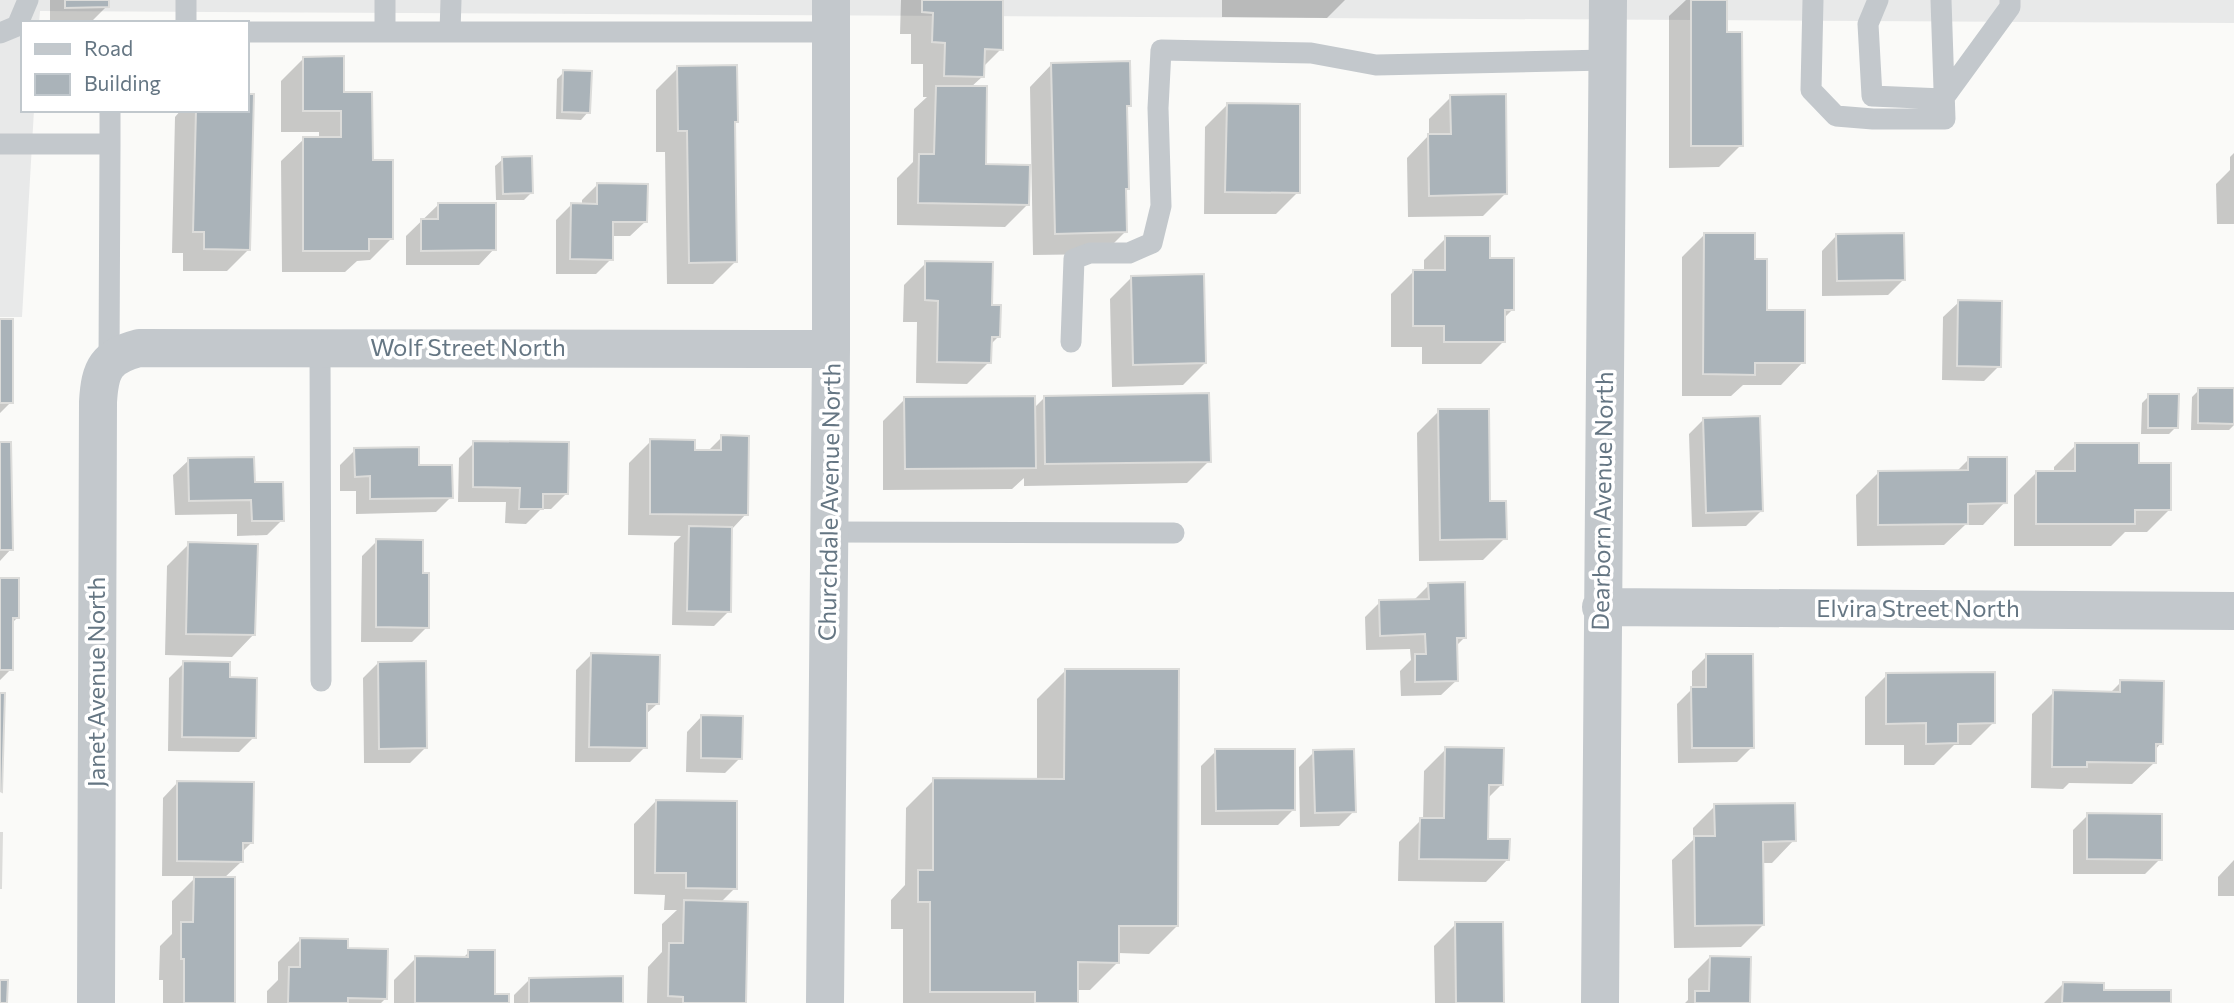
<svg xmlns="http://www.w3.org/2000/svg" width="2234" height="1003" viewBox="0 0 2234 1003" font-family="Commissioner,sans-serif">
<rect width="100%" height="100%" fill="#fafaf8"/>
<path fill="#e8e9e9" d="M0,0h2234v23l-2194,-12 -1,12h-16v87h11l-12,207h-22z"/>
<path fill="#0003" d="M50,0h57v6l-15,15 -42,2z
M901,0h100v49l-18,18v9l-13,12 14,78 44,38 -23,23 -108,-2v-47l16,-16 1,-53 13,-12h-4v-33h-12v-30h-11z
M1222,0h123l-18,18 -105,-1z
M1686,0h40v33l15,112 -22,22 -50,1v-152z
M304,58l38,36 29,68 21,76 -22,22 -13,1 -12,11h-63l-1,-111 23,-22h15v-7h-38v-51z
M1052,64l77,41 -3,4 1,79 -3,4 1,40 -22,22 -70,1 -3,-168z
M678,68l58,53 -2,3 2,137 -23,23h-46l-2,-132h-9v-62z
M564,72l24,40 -7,8 -25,-1 1,-40z
M247,95l5,1 -3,153 -22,22h-44v-18h-11l3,-136 6,-7h66z
M1451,97l54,97 -22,22 -75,1 -1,-59 22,-23v-16z
M1227,105l71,87 -22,22h-72l1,-87z
M2234,153v71h-17l-1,-40 14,-14v-13z
M503,159l29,33 -8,8h-28l-1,-34z
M597,185l49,36 -16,15h-19v23l-15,15h-40v-54l15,-15h11v-5z
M439,204l55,45 -15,16h-73v-29z
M1704,235l50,25 11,51 38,51 -22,23h-38l-12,11h-49v-139z
M1837,235l66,45 -15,15 -66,1v-45z
M1446,238l42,22 25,49 -10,10v23l-22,22h-59v-17h-31v-53l22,-22h11v-12z
M926,263l64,44 8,30 -8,8 -1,17 -22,22 -51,-1 1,-61h-14l1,-37z
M1132,277l73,86 -22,22 -71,2 -2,-88z
M1959,302l40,64 -15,15 -42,-1 1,-63z
M0,321l11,81 -11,11z
M2199,390h35v35l-5,5h-38l1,-33z
M2149,396l27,31 -7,7h-28l1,-31z
M1045,397l164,64 -22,22 -163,3v-8l-12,11 -129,1v-69l22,-22 128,10z
M1439,411l66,127 -22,22 -64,1 -2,-128z
M1704,419l57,92 -15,15 -54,1 -3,-93z
M722,437l24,77 -15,16 -2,81 -15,15 -42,-1 2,-82 7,-7 -53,-1 1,-72 22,-22 42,11h14z
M474,443l92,51 -15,15h-10l-15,15 -21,-1 1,-21h-48l1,-44z
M0,444l11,105 -11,12z
M2076,445l61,20 32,45 -22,22h-22l-14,14h-97v-51l23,-23h17v-5z
M355,450l62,17 34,30 -15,15 -80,2v-23h-16v-26z
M1969,459l36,43 -22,23h-18l-21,20 -87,1 -1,-51 22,-22 78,-1z
M189,460l64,24 29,36 -15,15 -30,1v-22l-62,1 -2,-40z
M377,541l50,86 -15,15h-51l1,-86z
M189,544l65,90 -22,23 -67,-2 2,-89z
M0,580l18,37 -7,7v45l-11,11z
M1429,585l36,52 -9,9 1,34 -16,15 -40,1 -1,-25 11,-11 -1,-11 -44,1 -1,-33 15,-15 33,-1z
M591,655l66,49 -12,11v32l-15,15h-55l1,-92z
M1707,656l45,91 -15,15 -59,1 -1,-59 15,-15v-18z
M184,663l45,16 25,58 -15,15 -71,-1 1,-73z
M378,663l47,85 -15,15h-46l-1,-85z
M1065,671l112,255 -28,28 -31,-1v9l-28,28h-14v13h-173v-74h-12v-29l14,-15 1,-77 28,-28h103v-81z
M1887,675l106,48 -22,22h-17l-20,20h-30v-20h-39v-48z
M2121,682l40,61 -6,7v12l-23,22 -63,-1 -6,6 -32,-1 1,-74 22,-22 56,1z
M702,716l38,42 -15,15 -39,-1 1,-40z
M1446,749l56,35 -15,15 -1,41 22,19 -22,23 -88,-1 1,-39 22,-22h2l1,-49z
M1216,751l78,58 -16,16h-77v-59z
M1314,752l40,59 -15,15 -39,1 -1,-60z
M178,782l73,61 -10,10v9l-18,17 10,124h-70v-23h-4l1,-34 12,-12v-33l25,-25h-35l1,-78z
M656,801l79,87 -15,15 24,100h-97l1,-36 14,-15v-28l15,-14h-13l1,-15 -31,-1v-70z
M1715,806l79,34 -22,23h-10l1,62 -22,22 -67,1 -2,-88 21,-20v-12z
M2088,815l72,44 -15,15h-72v-44z
M2234,860v36h-16v-19z
M1456,924l47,79h-68l-1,-57z
M300,940l47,10 39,48 -5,5h-114v-12l11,-11v-18z
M469,952l24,44 14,7h-113v-23l22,-22 46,1z
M1710,957l38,46h-63l3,-3v-21z
M529,980l93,23h-108v-8z
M2063,984l39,7 67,12h-125z"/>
<path fill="#aab3b9" stroke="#dcdcda" stroke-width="2" d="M65,0h44v7l-44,1z
M922,0h81v50l-18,-1 -1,28 -40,-1 1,-33 -13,-1 1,-29 -11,-1z
M1691,0h36v32h15l1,114h-52z
M344,56v36h28l1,68h20v79h-24v12h-66v-114h38v-26h-38v-54z
M1130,61l1,45h-4l2,83h-3l1,43 -72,2 -4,-171z
M737,65l1,57h-3l2,140 -48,1 -2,-132h-9l-1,-65z
M563,70l29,1 -2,42 -28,-1z
M936,86h51l-1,78 44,1 -1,40 -111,-2 1,-49h15z
M247,94h7l-4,156 -46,-1v-17h-11l3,-122h51z
M1506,94l1,100 -78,2 -1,-62h23l-1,-39z
M1227,103l73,1v89l-75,-1z
M532,156l1,37 -30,1 -1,-37z
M597,183l51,1 -1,38h-34v38l-43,-1 1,-56 26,1z
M438,203h58v47l-75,1v-32h17z
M1704,233h51v26h12v51h38v53h-50v12l-52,-1z
M1904,233l1,47 -68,1 -1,-47z
M1445,236h45v22h24v52h-9v32h-61v-16h-31v-56h32z
M925,261l68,1 -1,43h9l-1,32h-8l-1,26 -54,-1 1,-61 -13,-1z
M1204,274l2,89 -73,2 -2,-89z
M1958,300l44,1 -1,66 -44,-1z
M0,319h13v84h-13z
M2198,388h36v36l-36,-1z
M1209,393l2,69 -166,2 -1,-68z
M2148,394h31l-1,34h-30z
M1035,396l1,72 -131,1 -1,-72z
M1438,409h51l1,92h16l1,38 -67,1z
M1760,416l3,95 -57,2 -3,-95z
M721,435l28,1 -1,79 -98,-1v-75l45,1v10h26z
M473,441l96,1 -1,52h-25v15h-24l1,-21 -47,-1z
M0,442h11l2,108h-13z
M2075,443h64v20h32v47h-36v14h-99v-53h39z
M419,447v18h33l1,33 -83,1v-23l-15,1 -1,-29z
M254,457l1,25h28l1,39h-32l-1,-21 -62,1 -1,-43z
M1968,457h39v46l-39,1v20l-90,1v-54l90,-1z
M689,526l43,1 -1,85 -44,-1z
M376,539l47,1v33h6v55l-53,-1z
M188,542l70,2 -3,91 -69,-1z
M0,578h19v40h-6v52h-13z
M1465,582l1,56h-9l1,43 -43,1v-28h11l-1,-20 -45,2 -1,-36 50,-1 -1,-16z
M591,653l69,2 -1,49h-12v44l-58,-1z
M1706,654h47l1,94h-62l-1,-61h15z
M183,661l47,1v15l27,1 -1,60 -74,-1z
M426,661l1,87 -48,1 -1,-87z
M1065,669h114l-1,257h-59v37l-41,-1v41h-43v-11h-105v-90h-12v-32h15v-92l131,1z
M1995,672v51l-37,1v19l-32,1v-21l-40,1v-51z
M2120,680l44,1 -1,63h-7v19l-69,-1v5h-35l1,-77 67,2z
M0,693h5l-3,99 -2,-1z
M701,715l42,1 -1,43 -41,-1z
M1445,747l59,1 -1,37h-14l-1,54h22l-1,21 -90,-1 1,-41h24z
M1215,749h80v61l-79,1z
M1354,749l2,63 -41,1 -2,-63z
M177,781l77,1 -1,61h-10v19l-66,-1z
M656,800l81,1v88l-51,-1v-15h-31z
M1795,803l1,38 -33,1 1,83 -69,1 -1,-90h21l-1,-32z
M2087,813l75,1v46l-75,-1z
M0,833h2l-1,55h-1z
M194,877h41v126h-51v-44h-3v-37h12z
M684,900l64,2 -2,101h-63v-6l-15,-1 1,-53h14z
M1455,922h48l1,81h-48z
M300,938l48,1v9l40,1 -1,50 -39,-1v5h-60l1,-36h11z
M468,950h27v44h14v9h-94v-47l53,1z
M1710,956l41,1 -1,46h-55v-12h14z
M623,976v27h-94v-25z
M0,980h8l-1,23h-7z
M2063,982l41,1v7h67v13h-109z"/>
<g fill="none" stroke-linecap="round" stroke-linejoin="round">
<path stroke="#c3c8cc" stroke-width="21" d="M186,0v23
M1813,0l-2,90 25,26 37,3h72l-4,-119
M1878,0l-10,24 4,72 71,3
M247,32h584
M385,32v-32
M450,32l1,-32
M0,33l17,-7 11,-26
M1943,99l67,-92v-7
M0,144h110l-1,219
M110,144v-34
M1071,342l3,-83 16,-6h39l23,-10 9,-37 -3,-98 3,-58 150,3 65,12 231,-5
M320,348l1,333
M829,532l345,1"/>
<path stroke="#c3c8cc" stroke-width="38" d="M1601,607l633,4
M96,1003l2,-601c2,-34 8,-45 41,-54l692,1
M825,1003l6,-654v-349
M1600,1003l8,-1003"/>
</g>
<g text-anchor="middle" stroke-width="7" stroke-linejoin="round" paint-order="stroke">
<g font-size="24" fill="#657683" stroke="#fff">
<text x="468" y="356">Wolf Street North</text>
<text transform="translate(1603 501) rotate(-89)" y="8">Dearborn Avenue North</text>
<text transform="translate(830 502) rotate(-89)" y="8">Churchdale Avenue North</text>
<text x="1918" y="617">Elvira Street North</text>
<text transform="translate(97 682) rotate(-90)" y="8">Janet Avenue North</text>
</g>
</g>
<rect x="21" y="21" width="228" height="91" fill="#ffffff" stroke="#c1c8cd" stroke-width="2"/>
<rect x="35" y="44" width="35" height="10" fill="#c3c8cc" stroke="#c1c8cd" stroke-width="2"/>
<text x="84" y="56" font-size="21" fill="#657683">Road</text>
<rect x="35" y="74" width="35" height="21" fill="#aab3b9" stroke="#c1c8cd" stroke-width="2"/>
<text x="84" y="91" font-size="21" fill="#657683">Building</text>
</svg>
